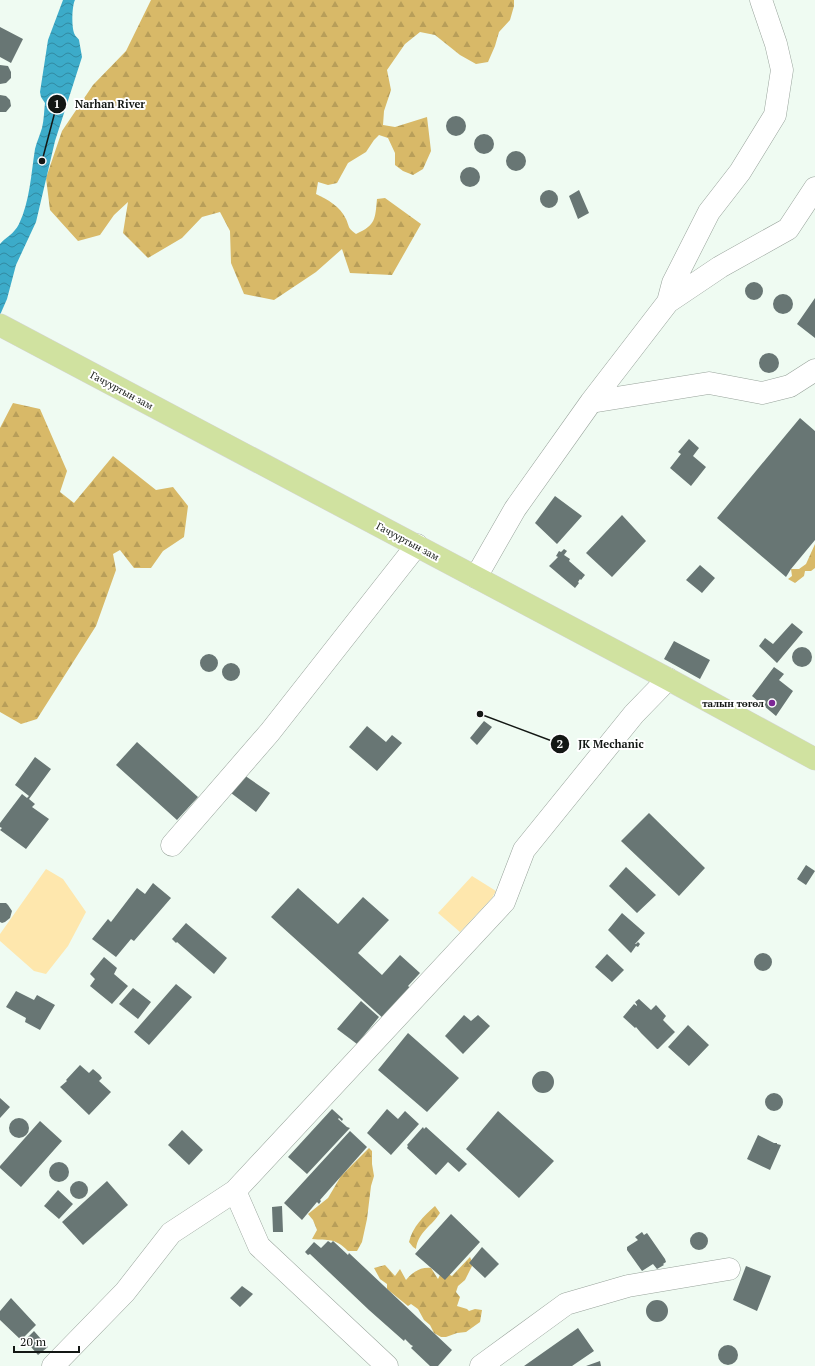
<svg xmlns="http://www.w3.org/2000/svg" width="815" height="1366" viewBox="0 0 815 1366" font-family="'PT Serif',serif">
<defs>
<pattern id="forest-firs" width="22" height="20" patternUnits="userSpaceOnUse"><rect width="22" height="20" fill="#d8b968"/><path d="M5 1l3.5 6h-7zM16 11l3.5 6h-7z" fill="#b89e59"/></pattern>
<pattern id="water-waves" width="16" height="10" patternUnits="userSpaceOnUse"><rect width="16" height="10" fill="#3cabc9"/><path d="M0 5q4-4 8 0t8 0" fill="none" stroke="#318aa2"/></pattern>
</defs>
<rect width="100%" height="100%" fill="#effbf2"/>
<path fill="#fee7ad" d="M46,869l17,10 23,33 -18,34 -22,28 -12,-3 -34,-30v-7z
M472,876l24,15 -4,7 -32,34 -22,-19z"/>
<path fill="url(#forest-firs)" d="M151,0h363v6l-4,14 -11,12 -4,14 -7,16 -12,2 -16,-9 -25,-20 -15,-3 -15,12 -18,26 4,20 -7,21 -1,14 12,2 32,-10 4,34 -8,18 -10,6 -10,-4 -8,-6v-12l-7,-15 -9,-3 -5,5 -8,12 -18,11 -11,20 -9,2 -10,-3 -2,12c12,6 24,12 30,25 4,9 1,8 10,15 20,-9 19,-15 21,-35l8,-1 36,26 -29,51 -42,-2 -8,-24 -26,23 -42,28 -30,-6 -13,-31 -1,-32 -10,-19 -18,5 -20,21 -34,20 -25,-25 5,-31 -14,13 -14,20 -22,6 -28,-31 -4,-32 16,-47 31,-46 33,-34z
M13,403l27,6 27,62 -7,21 14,11 39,-47 43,34 17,-3 15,19 -4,31 -21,14 -12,17h-17l-14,-18 -7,4 3,16 -20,56 -59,93 -16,5 -21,-12v-284z
M815,544v24l-4,3h-6l-1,5 -9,7 -7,-4 4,-3 -1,-7h8l7,-5z
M369,1148l3,3v13l2,12 -3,10 -4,33 -5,23 -5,9h-9c-14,-14 -19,-10 -36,-12l5,-9 -4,-10 -5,-6 20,-16 13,-22z
M435,1206l5,7c-8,13 -22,19 -24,36l-3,-2 -4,-5c4,-16 14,-25 26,-36z
M470,1257l3,7 -8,16 -7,6 -2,6 4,5 -3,9 10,3 2,2 6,-2 7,1 -2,12 -14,10 -9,1 -11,4h-5l-7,-4 -4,-8 -6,-5 -6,-11 -7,-5 -3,2 -21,-17v-5l-7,-5 -6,-11 11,-3 10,11 5,-7 6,11c7,-8 14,-13 25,-12l7,11 4,-8 10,5z"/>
<path fill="url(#water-waves)" d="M63,0h12c-3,5 -4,29 0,35 0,1 4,4 4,5l3,17 -27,84 -19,81 -20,43 -9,34 -7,16v-71c6,-7 14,-10 19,-20 11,-23 12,-50 16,-75 2,-8 5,-14 7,-21 2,-8 2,-17 3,-25l-4,-6 -1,-5 8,-52z"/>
<path fill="#687674" d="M0,27l23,12 -12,24 -11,-6z
M0,65l8,1 3,6v6l-5,5 -6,1z
M0,95l6,1 4,4 1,6 -5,6h-6z
M446 126a10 10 0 1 1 20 0a10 10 0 1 1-20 0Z
M474 144a10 10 0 1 1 20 0a10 10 0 1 1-20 0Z
M506 161a10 10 0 1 1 20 0a10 10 0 1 1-20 0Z
M460 177a10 10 0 1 1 20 0a10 10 0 1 1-20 0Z
M579,190l10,23 -11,6 -9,-23z
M540 199a9 9 0 1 1 18 0a9 9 0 1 1-18 0Z
M745 291a9 9 0 1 1 18 0a9 9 0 1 1-18 0Z
M773 304a10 10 0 1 1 20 0a10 10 0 1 1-20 0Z
M815,298v40l-18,-14z
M759 363a10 10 0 1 1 20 0a10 10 0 1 1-20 0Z
M800,418l15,13v109l-24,29 -5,8 -69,-59z
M689,439l10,9 -6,8 13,11 -15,19 -21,-18 11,-14 -3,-2z
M555,496l27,20 -25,28 -22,-21z
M622,515l24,26 -34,36 -26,-24z
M564,549l3,2 -3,4 6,4 -1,2 16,14 -4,5 -1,-1 -2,3 1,1 -4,5 -26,-22 9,-9 -2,-1 3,-5 2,1z
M700,565l15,13 -13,15 -16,-13z
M792,623l11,9 -26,31 -18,-17 6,-8 8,6z
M674,641l36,19 -10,19 -36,-20z
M792 657a10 10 0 1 1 20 0a10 10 0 1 1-20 0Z
M200 663a9 9 0 1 1 18 0a9 9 0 1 1-18 0Z
M222 672a9 9 0 1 1 18 0a9 9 0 1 1-18 0Z
M774,667l10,7 -5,6 14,11 -17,25 -24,-20z
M484,721l8,6 -15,18 -7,-7z
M367,726l19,16 6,-7 10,8 -25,28 -28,-24z
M137,742l61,55 -21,23 -61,-55z
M35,757l16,12 -22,30 6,5 -3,3 17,12 -23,30 -26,-19 2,-2 -2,-1v-4l22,-29 5,4 2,-2 -14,-11z
M244,775l26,18 -14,19 -25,-19z
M649,813l56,55 -26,28 -58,-55z
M806,865l9,6 -9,14 -9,-6z
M626,867l30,28 -19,18 -28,-27z
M153,883l18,15 -37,43 -3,-2 -15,18 -24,-18 16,-20 3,3 26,-34 8,6z
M298,888l40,36 25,-27 26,23 -31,33 24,22 18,-20 20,18 -12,13 5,4 -28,30 -114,-103z
M0,903h6l2,2 4,6 -2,7 -5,4 -3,1 -2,-1z
M622,913l23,20 -10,11h1l2,-2 2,2 -2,3 -2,-1 -5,7 -23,-23z
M186,923l41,35 -13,16 -37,-32 -1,1 -4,-4z
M754 962a9 9 0 1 1 18 0a9 9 0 1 1-18 0Z
M607,954l17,16 -12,12 -17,-15z
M104,957l13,11 -3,6 14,12 -16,18 -22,-18 5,-7 -5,-5z
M176,984l16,13 -43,48 -15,-13z
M133,988l18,14 -13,17 -19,-15z
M16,991l18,9 3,-5 18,10 -15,25 -15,-8 1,-4 -20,-11z
M639,999l12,11 5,-5 10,11 -3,4 12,12 -17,17h-1l-16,-16 2,-2 -2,2 -5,-6 -1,1 -12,-11 11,-13 3,2v-1l-2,-3z
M361,1001l18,16 -22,27 -20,-15z
M464,1015l7,6 7,-6 12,11 -27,28 -18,-18z
M688,1025l21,20 -20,21 -21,-19z
M408,1033l51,45 -32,34 -49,-42z
M80,1065l9,8 4,-4 7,6 2,3 -3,3 12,11 -22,23 -29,-28 7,-6 -1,-1z
M532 1082a11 11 0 1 1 22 0a11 11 0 1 1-22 0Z
M765 1102a9 9 0 1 1 18 0a9 9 0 1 1-18 0Z
M0,1098l10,9 -10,11z
M332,1109l11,10 -1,2 -3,-3 -1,1 9,8 3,1 -43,46 -19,-17z
M387,1109l11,10 7,-8 14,13 -28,31 -24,-22z
M498,1111l56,50 -35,37 -53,-49z
M9 1128a10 10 0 1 1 20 0a10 10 0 1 1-20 0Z
M40,1121l22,20 -41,46 -21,-19v-2z
M423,1127l1,2 2,-2 41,37 -8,8 -11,-10 -12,13 -29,-27 1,-2 -1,-1z
M182,1130l21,20 -14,15 -21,-20z
M350,1131l17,16 -47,53 1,1 -2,3 -2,-2 -15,18 -18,-17z
M758,1135l16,8h3v1l4,1 -11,25 -23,-11z
M49 1172a10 10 0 1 1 20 0a10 10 0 1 1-20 0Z
M107,1181l21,24 -45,40 -21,-23z
M70 1190a9 9 0 1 1 18 0a9 9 0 1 1-18 0Z
M58,1190l15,14 -14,15 -15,-13z
M282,1206l1,26h-10l-1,-25z
M451,1214l29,28 -35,38 -30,-26z
M690 1241a9 9 0 1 1 18 0a9 9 0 1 1-18 0Z
M642,1232l2,3 3,-2 18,26 1,3 -3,2 1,1 -7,4 -4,-5 -11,7 -15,-21v-3l11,-7 -3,-3z
M328,1241l3,2 2,-2 15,14 1,-2 103,97 -14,16h-8l-19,-18 2,-2 -2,-1 -6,-6 -1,2 -35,-31 -59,-56 -2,1 -3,-3 9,-10 7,6z
M482,1247l17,17 -14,14 -16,-15z
M746,1266l25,10 -14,35 -24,-11z
M242,1286l11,8 -13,13 -10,-9z
M11,1298l25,27 -15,15 -21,-20v-9z
M646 1311a11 11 0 1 1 22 0a11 11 0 1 1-22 0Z
M578,1328l16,23 -22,15h-48z
M34,1331l14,16 -10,8 -13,-15z
M718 1355a10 10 0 1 1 20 0a10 10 0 1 1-20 0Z
M600,1361l1,5h-15z"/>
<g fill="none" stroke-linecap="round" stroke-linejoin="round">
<defs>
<path id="minor" d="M668,302l5,-19 36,-71 31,-40 35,-57 7,-45 -6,-26 -15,-44
M591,402l77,-100 52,-35 68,-38 27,-41
M476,577l39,-68 76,-107 118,-19 53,10 28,-7 25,-16
M172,845l98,-113 147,-187
M235,1191l24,55 128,120
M53,1366l72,-74 46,-59 64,-42 269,-289 20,-52 110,-136 34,-35
M481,1366l85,-62 62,-18 101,-17"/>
<path id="major" d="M0,325l668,354 147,80"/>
</defs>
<use href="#minor" stroke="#98a39b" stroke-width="23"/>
<use href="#major" stroke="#d5d5d5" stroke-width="23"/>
<use href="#minor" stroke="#fff" stroke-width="22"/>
<use href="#major" stroke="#d0e2a0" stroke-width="22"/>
</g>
<circle fill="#7d2796" stroke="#fff" stroke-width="1.5" cx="772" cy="703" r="4"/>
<g text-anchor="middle" stroke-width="4" stroke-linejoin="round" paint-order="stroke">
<g font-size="10" fill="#131714" stroke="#fff">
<text transform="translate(122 390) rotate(28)" y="4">Гачууртын зам</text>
<text transform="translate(408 541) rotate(28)" y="4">Гачууртын зам</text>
</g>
<g font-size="10" font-weight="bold" fill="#131714" stroke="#fff" text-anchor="end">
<text x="764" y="707">талын төгөл</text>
</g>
</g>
<path fill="none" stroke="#131714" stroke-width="1.5" d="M42 161L57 104M480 714L560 744"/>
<g fill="#131714" stroke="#fff" stroke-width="1.5">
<circle cx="42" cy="161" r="4"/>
<circle cx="480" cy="714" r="4"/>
<circle cx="57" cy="104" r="10"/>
<circle cx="560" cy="744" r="10"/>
</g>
<g font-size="12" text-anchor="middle" font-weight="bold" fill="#fff">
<text x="57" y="108">1</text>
<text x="560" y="748">2</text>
</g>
<g font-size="11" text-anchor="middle" font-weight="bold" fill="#131714" stroke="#fff" stroke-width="4" stroke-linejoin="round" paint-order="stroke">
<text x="110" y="108">Narhan River</text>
<text x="611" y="748">JK Mechanic</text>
</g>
<path d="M14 1346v6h65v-6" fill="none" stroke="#131714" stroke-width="2"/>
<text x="20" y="1346" font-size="12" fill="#131714" stroke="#ffffff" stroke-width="3" paint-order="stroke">20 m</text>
</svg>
